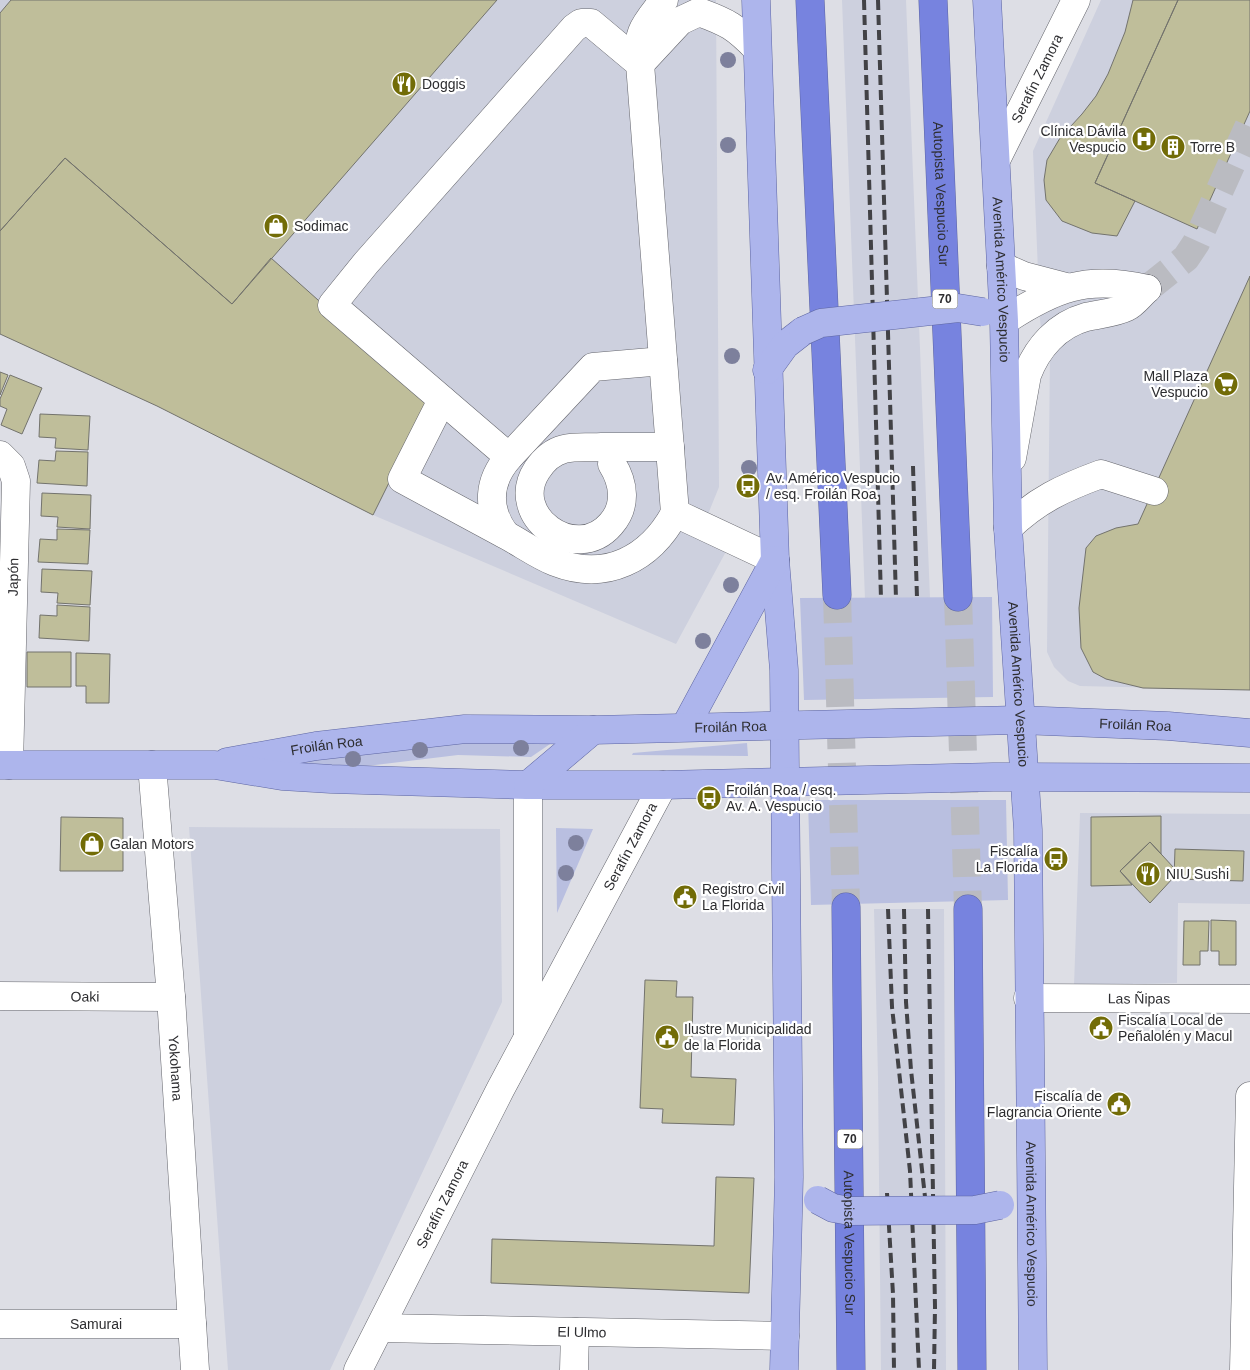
<svg xmlns="http://www.w3.org/2000/svg" width="1250" height="1370" viewBox="0 0 1250 1370" font-family="Arial,sans-serif">
<rect width="100%" height="100%" fill="#dddee5"/>
<path fill="#cdd0de" d="M0,0h716l3,487 -17,42 27,17 -53,98 -303,-129 -216,-109 -157,-72z
M842,0h64l24,598 -65,1z
M1101,0h149v690l-170,-4 -12,-5 -14,-14 -7,-15 3,-302 -9,-21 -1,-10 -7,-168z
M1080,813l170,1v90l-72,-1 -1,80 -103,3z
M189,827l311,2 2,173 -172,368h-102z
M874,909h70l2,461h-65l-3,-292z"/>
<path fill="#b9bfe0" d="M992,597l1,100 -189,3 -4,-102z
M434,740l119,2 -22,15 -73,-2 -116,14 -83,-4z
M747,743l1,13 -116,-1 1,-2z
M808,800h198l2,100 -197,5z
M556,828l37,1 -36,84z"/>
<path fill="#bfbe9a" stroke="#73736d" d="M11,0h486l-265,304 -167,-146 -65,73v-218z
M1133,0h45l-83,183 40,18 -18,35 -25,-3 -30,-12 -16,-21 -2,-20 3,-20 13,-22 22,-24 14,-18 12,-22 17,-42z
M1178,0h72v111l-53,118 -102,-46z
M65,158l167,146 39,-46 159,142 -57,115 -216,-109 -157,-72v-103z
M1250,276v414l-107,-2 -37,-9 -13,-7 -12,-24 -2,-40 7,-60 10,-12 20,-8 22,-4z
M0,372l8,3 -8,20z
M10,375l32,13 -20,46 -21,-9 6,-16 -7,-3v-7z
M40,414l50,2 -2,34 -33,-2 1,-10 -17,-1z
M56,451l32,1 -1,34 -50,-3 2,-23 16,1z
M42,493l49,2 -1,34 -33,-2 1,-10 -17,-1z
M57,529l33,1 -2,34 -50,-2 2,-23 17,1z
M42,569l50,2 -2,34 -33,-2 1,-10 -17,-1z
M57,605l33,2 -1,34 -50,-3 1,-23 17,1z
M27,652h44v35h-44z
M76,653l34,1 -1,49h-23v-17h-10z
M1161,816v38l-11,-12 -30,29 12,14 -41,1v-69z
M61,817l62,1v53h-63z
M1150,842l24,26v9l-24,26 -30,-32z
M1175,849l69,2 -1,30 -69,-2z
M1211,920l25,1v44h-17v-14h-8z
M1184,921h25l-1,30h-8v14h-17z
M645,980l32,1 -1,16h17l-2,80 45,2 -2,46 -72,-2 1,-14 -23,-1z
M716,1177l38,1 -5,115 -258,-10 1,-44 222,7z"/>
<g fill="none" stroke-linecap="round" stroke-linejoin="round">
<path stroke="#babbc1" stroke-width="28" stroke-dasharray="28 14" stroke-linecap="butt" d="M1147,289l39,-31 10,-15 54,-120"/>
<path stroke="#babbc1" stroke-width="28" stroke-dasharray="28 14" stroke-linecap="butt" d="M837,595l9,312
M958,597l10,312"/>
<defs>
<g id="minor">
<path d="M640,64l40,-43 19,-9c28,10 37,15 58,37"/>
<path d="M640,64c-4,-33 5,-39 24,-64"/>
<path id="s1" d="M997,158l79,-158"/>
<path d="M1001,266l23,10 42,11"/>
<path d="M1004,321c50,-33 82,-46 143,-32"/>
<path d="M442,400l-40,79c33,18 67,36 100,54 18,9 35,22 53,29 51,20 95,-3 120,-49"/>
<path d="M0,455l11,11 5,15 -7,284"/>
<path d="M509,457l-177,-152 34,-42 208,-235 7,-5h10l49,41 35,449 100,47"/>
<path d="M1012,458l15,-83c10,-27 30,-50 59,-58 13,-3 29,-4 41,-10 7,-3 14,-13 20,-18"/>
<path d="M612,464c12,19 15,42 -1,60 -35,41 -104,-8 -74,-54 6,-9 15,-18 27,-21 12,-3 25,-1 38,-2 23,0 45,0 68,0"/>
<path d="M1008,528c29,-28 55,-40 93,-54l53,17"/>
<path d="M505,534c-19,-26 -17,-53 4,-77l84,-90 70,-6"/>
<path id="s2" d="M152,765l19,232 24,373"/>
<path d="M528,785v251"/>
<path id="s3" d="M0,996l171,1"/>
<path id="s4" d="M1028,998l222,1"/>
<path id="s5" d="M0,1324h192"/>
<path id="s6" d="M380,1328l405,8"/>
<path id="s7" d="M358,1370l142,-280 163,-305"/>
<path d="M574,1370l1,-38"/>
<path d="M1244,1370l6,-274"/>
</g>
<g id="major">
<path d="M756,0l19,560 9,110 5,507 -5,193"/>
<path id="s8" d="M987,0l17,321 4,207 20,302 5,540"/>
<path d="M767,370l18,-25 18,-14"/>
<path d="M685,727l90,-167"/>
<path id="s9" d="M227,762l89,-16 149,-17 128,1 427,-10 148,6 82,7"/>
<path d="M0,765h215l67,11 49,3 197,6h135l330,-8 257,1"/>
<path d="M528,785l65,-55"/>
</g>
<g id="highway">
<path d="M810,0l27,595"/>
<path id="s10" d="M933,0l25,597"/>
<path id="s11" d="M846,907l5,463"/>
<path d="M968,909l4,461"/>
</g>
</defs>
<use href="#minor" stroke="#65666d" stroke-width="29"/>
<use href="#major" stroke="#5d65a2" stroke-width="29"/>
<use href="#highway" stroke="#5d65a2" stroke-width="29"/>
<use href="#minor" stroke="#fff" stroke-width="28"/>
<use href="#major" stroke="#adb5ec" stroke-width="28"/>
<use href="#highway" stroke="#7783df" stroke-width="28"/>
<path stroke="#424246" stroke-width="4" stroke-dasharray="10 5" stroke-linecap="butt" d="M864,0l17,599
M878,0l18,599
M913,466l4,132
M888,909l4,98 18,164 9,199
M904,909l2,93 5,68 16,145
M928,909l7,398 -1,63
M887,1193l6,101 1,76"/>
<defs>
<path id="major-bridge" d="M803,331l18,-8 137,-15 25,4
M818,1200l15,8 17,3 125,-1 25,-5"/>
</defs>
<use href="#major-bridge" stroke="#5d65a2" stroke-width="29" stroke-linecap="butt"/>
<use href="#major-bridge" stroke="#adb5ec" stroke-width="28"/>
</g>
<g fill="#7d809c">
<circle cx="728" cy="60" r="8"/>
<circle cx="728" cy="145" r="8"/>
<circle cx="732" cy="356" r="8"/>
<circle cx="749" cy="468" r="8"/>
<circle cx="731" cy="585" r="8"/>
<circle cx="703" cy="641" r="8"/>
<circle cx="521" cy="748" r="8"/>
<circle cx="420" cy="750" r="8"/>
<circle cx="353" cy="759" r="8"/>
<circle cx="576" cy="843" r="8"/>
<circle cx="566" cy="873" r="8"/>
</g>
<defs>
<symbol id="restaurant-disc" viewBox="-11 -11 22 22"><circle r="9.5" fill="#726c07" stroke="#fff"/><path d="M-5-6h1v4h1v-4h1v4h1v-4h1v5L-1.5 .5V6h-2V.5L-5-1ZM5-6V6H3V1.5H1.5Q1.5-4 5-6Z" fill="#fff"/></symbol>
<symbol id="hospital-disc" viewBox="-11 -11 22 22"><circle r="9.5" fill="#726c07" stroke="#fff"/><path d="M-5-5h3v3.5h4V-5h3V5h-3V1.5h-4V5h-3Z" fill="#fff"/></symbol>
<symbol id="building-disc" viewBox="-11 -11 22 22"><circle r="9.5" fill="#726c07" stroke="#fff"/><path d="M-4-6H4V6H1V3H-1V6H-4ZM-2.5-4.3h1.7v1.8h-1.7ZM.8-4.3h1.7v1.8H.8ZM-2.5-1h1.7V.8h-1.7ZM.8-1h1.7V.8H.8Z" fill="#fff"/></symbol>
<symbol id="shop-disc" viewBox="-11 -11 22 22"><circle r="9.5" fill="#726c07" stroke="#fff"/><path d="M-5-2.5h2.3a2.7 3.5 0 0 1 5.4 0H5L5.5 6h-11ZM-1.5-2.5h3a1.5 2.3 0 0 0-3 0Z" fill="#fff"/></symbol>
<symbol id="supermarket-disc" viewBox="-11 -11 22 22"><circle r="9.5" fill="#726c07" stroke="#fff"/><path d="M-6-5.5h2.5l.6 2H6L4.5 2H-2.5L-4.4-4H-6ZM-1.5 3.2a1.3 1.3 0 1 0 .1 0ZM3 3.2a1.3 1.3 0 1 0 .1 0Z" fill="#fff"/></symbol>
<symbol id="bus-disc" viewBox="-11 -11 22 22"><circle r="9.5" fill="#726c07" stroke="#fff"/><path d="M-5-6H5V4H4V6H2V4H-2V6H-4V4H-5ZM-3.5-4V0h7V-4ZM-3.5 1.2v1.5H-2V1.2ZM2 1.2v1.5H3.5V1.2Z" fill="#fff"/></symbol>
<symbol id="civic-disc" viewBox="-11 -11 22 22"><circle r="9.5" fill="#726c07" stroke="#fff"/><path d="M-.6-6.5H3V-4.5H.6V-3L4-1V1h2V6H-6V1h2V-1L-.6-3ZM-1.2 2.5V6h2.4V2.5Z" fill="#fff"/></symbol>
</defs>
<g fill-rule="evenodd">
<use href="#restaurant-disc" x="390" y="70" width="28" height="28"/>
<use href="#hospital-disc" x="1130" y="125" width="28" height="28"/>
<use href="#building-disc" x="1159" y="133" width="28" height="28"/>
<use href="#shop-disc" x="262" y="212" width="28" height="28"/>
<use href="#supermarket-disc" x="1212" y="370" width="28" height="28"/>
<use href="#bus-disc" x="734" y="472" width="28" height="28"/>
<use href="#bus-disc" x="695" y="784" width="28" height="28"/>
<use href="#shop-disc" x="78" y="830" width="28" height="28"/>
<use href="#bus-disc" x="1042" y="845" width="28" height="28"/>
<use href="#restaurant-disc" x="1134" y="860" width="28" height="28"/>
<use href="#civic-disc" x="671" y="883" width="28" height="28"/>
<use href="#civic-disc" x="1087" y="1014" width="28" height="28"/>
<use href="#civic-disc" x="653" y="1023" width="28" height="28"/>
<use href="#civic-disc" x="1105" y="1090" width="28" height="28"/>
</g>
<g text-anchor="middle" stroke-width="4.5" stroke-linejoin="round" paint-order="stroke">
<g fill="#fff" stroke="#6c6c6e" stroke-width="1">
<rect x="932.5" y="289.5" width="25" height="19" rx="4"/>
<rect x="837.5" y="1129.5" width="25" height="19" rx="4"/>
</g>
<g font-size="12" font-weight="bold" fill="#2d2d30">
<text x="945" y="303">70</text>
<text x="850" y="1143">70</text>
</g>
<g font-size="14" fill="#2d2d30" stroke="#fff">
<text dy="5" stroke="none"><textPath href="#s1" startOffset="89">Serafín Zamora</textPath></text>
<text dy="5" stroke="none"><textPath href="#s10" startOffset="194">Autopista Vespucio Sur</textPath></text>
<text dy="5" stroke="none"><textPath href="#s8" startOffset="280">Avenida Américo Vespucio</textPath></text>
<text transform="translate(13 577) rotate(-89)" y="5">Japón</text>
<text dy="5" stroke="none"><textPath href="#s8" startOffset="685">Avenida Américo Vespucio</textPath></text>
<text dy="5" stroke="none"><textPath href="#s9" startOffset="911">Froilán Roa</textPath></text>
<text dy="5" stroke="none"><textPath href="#s9" startOffset="506">Froilán Roa</textPath></text>
<text dy="5" stroke="none"><textPath href="#s9" startOffset="101">Froilán Roa</textPath></text>
<text dy="5" stroke="none"><textPath href="#s7" startOffset="590">Serafín Zamora</textPath></text>
<text dy="5" stroke="none"><textPath href="#s3" startOffset="85">Oaki</textPath></text>
<text dy="5" stroke="none"><textPath href="#s4" startOffset="111">Las Ñipas</textPath></text>
<text dy="5" stroke="none"><textPath href="#s2" startOffset="304">Yokohama</textPath></text>
<text dy="5" stroke="none"><textPath href="#s7" startOffset="186">Serafín Zamora</textPath></text>
<text dy="5" stroke="none"><textPath href="#s8" startOffset="1225">Avenida Américo Vespucio</textPath></text>
<text dy="5" stroke="none"><textPath href="#s11" startOffset="336">Autopista Vespucio Sur</textPath></text>
<text dy="5" stroke="none"><textPath href="#s5" startOffset="96">Samurai</textPath></text>
<text dy="5" stroke="none"><textPath href="#s6" startOffset="202">El Ulmo</textPath></text>
</g>
<g font-size="14" fill="#2d2d30" stroke="#fff" text-anchor="start">
<text x="422" y="89">Doggis</text>
<text x="1126" y="136" text-anchor="end">Clínica Dávila<tspan x="1126" dy="16">Vespucio</tspan></text>
<text x="1190" y="152">Torre B</text>
<text x="294" y="231">Sodimac</text>
<text x="1208" y="381" text-anchor="end">Mall Plaza<tspan x="1208" dy="16">Vespucio</tspan></text>
<text x="766" y="483">Av. Américo Vespucio<tspan x="766" dy="16">/ esq. Froilán Roa</tspan></text>
<text x="726" y="795">Froilán Roa / esq.<tspan x="726" dy="16">Av. A. Vespucio</tspan></text>
<text x="110" y="849">Galan Motors</text>
<text x="1038" y="856" text-anchor="end">Fiscalía<tspan x="1038" dy="16">La Florida</tspan></text>
<text x="1166" y="879">NIU Sushi</text>
<text x="702" y="894">Registro Civil<tspan x="702" dy="16">La Florida</tspan></text>
<text x="1118" y="1025">Fiscalía Local de<tspan x="1118" dy="16">Peñalolén y Macul</tspan></text>
<text x="684" y="1034">Ilustre Municipalidad<tspan x="684" dy="16">de la Florida</tspan></text>
<text x="1102" y="1101" text-anchor="end">Fiscalía de<tspan x="1102" dy="16">Flagrancia Oriente</tspan></text>
</g>
</g>
</svg>
